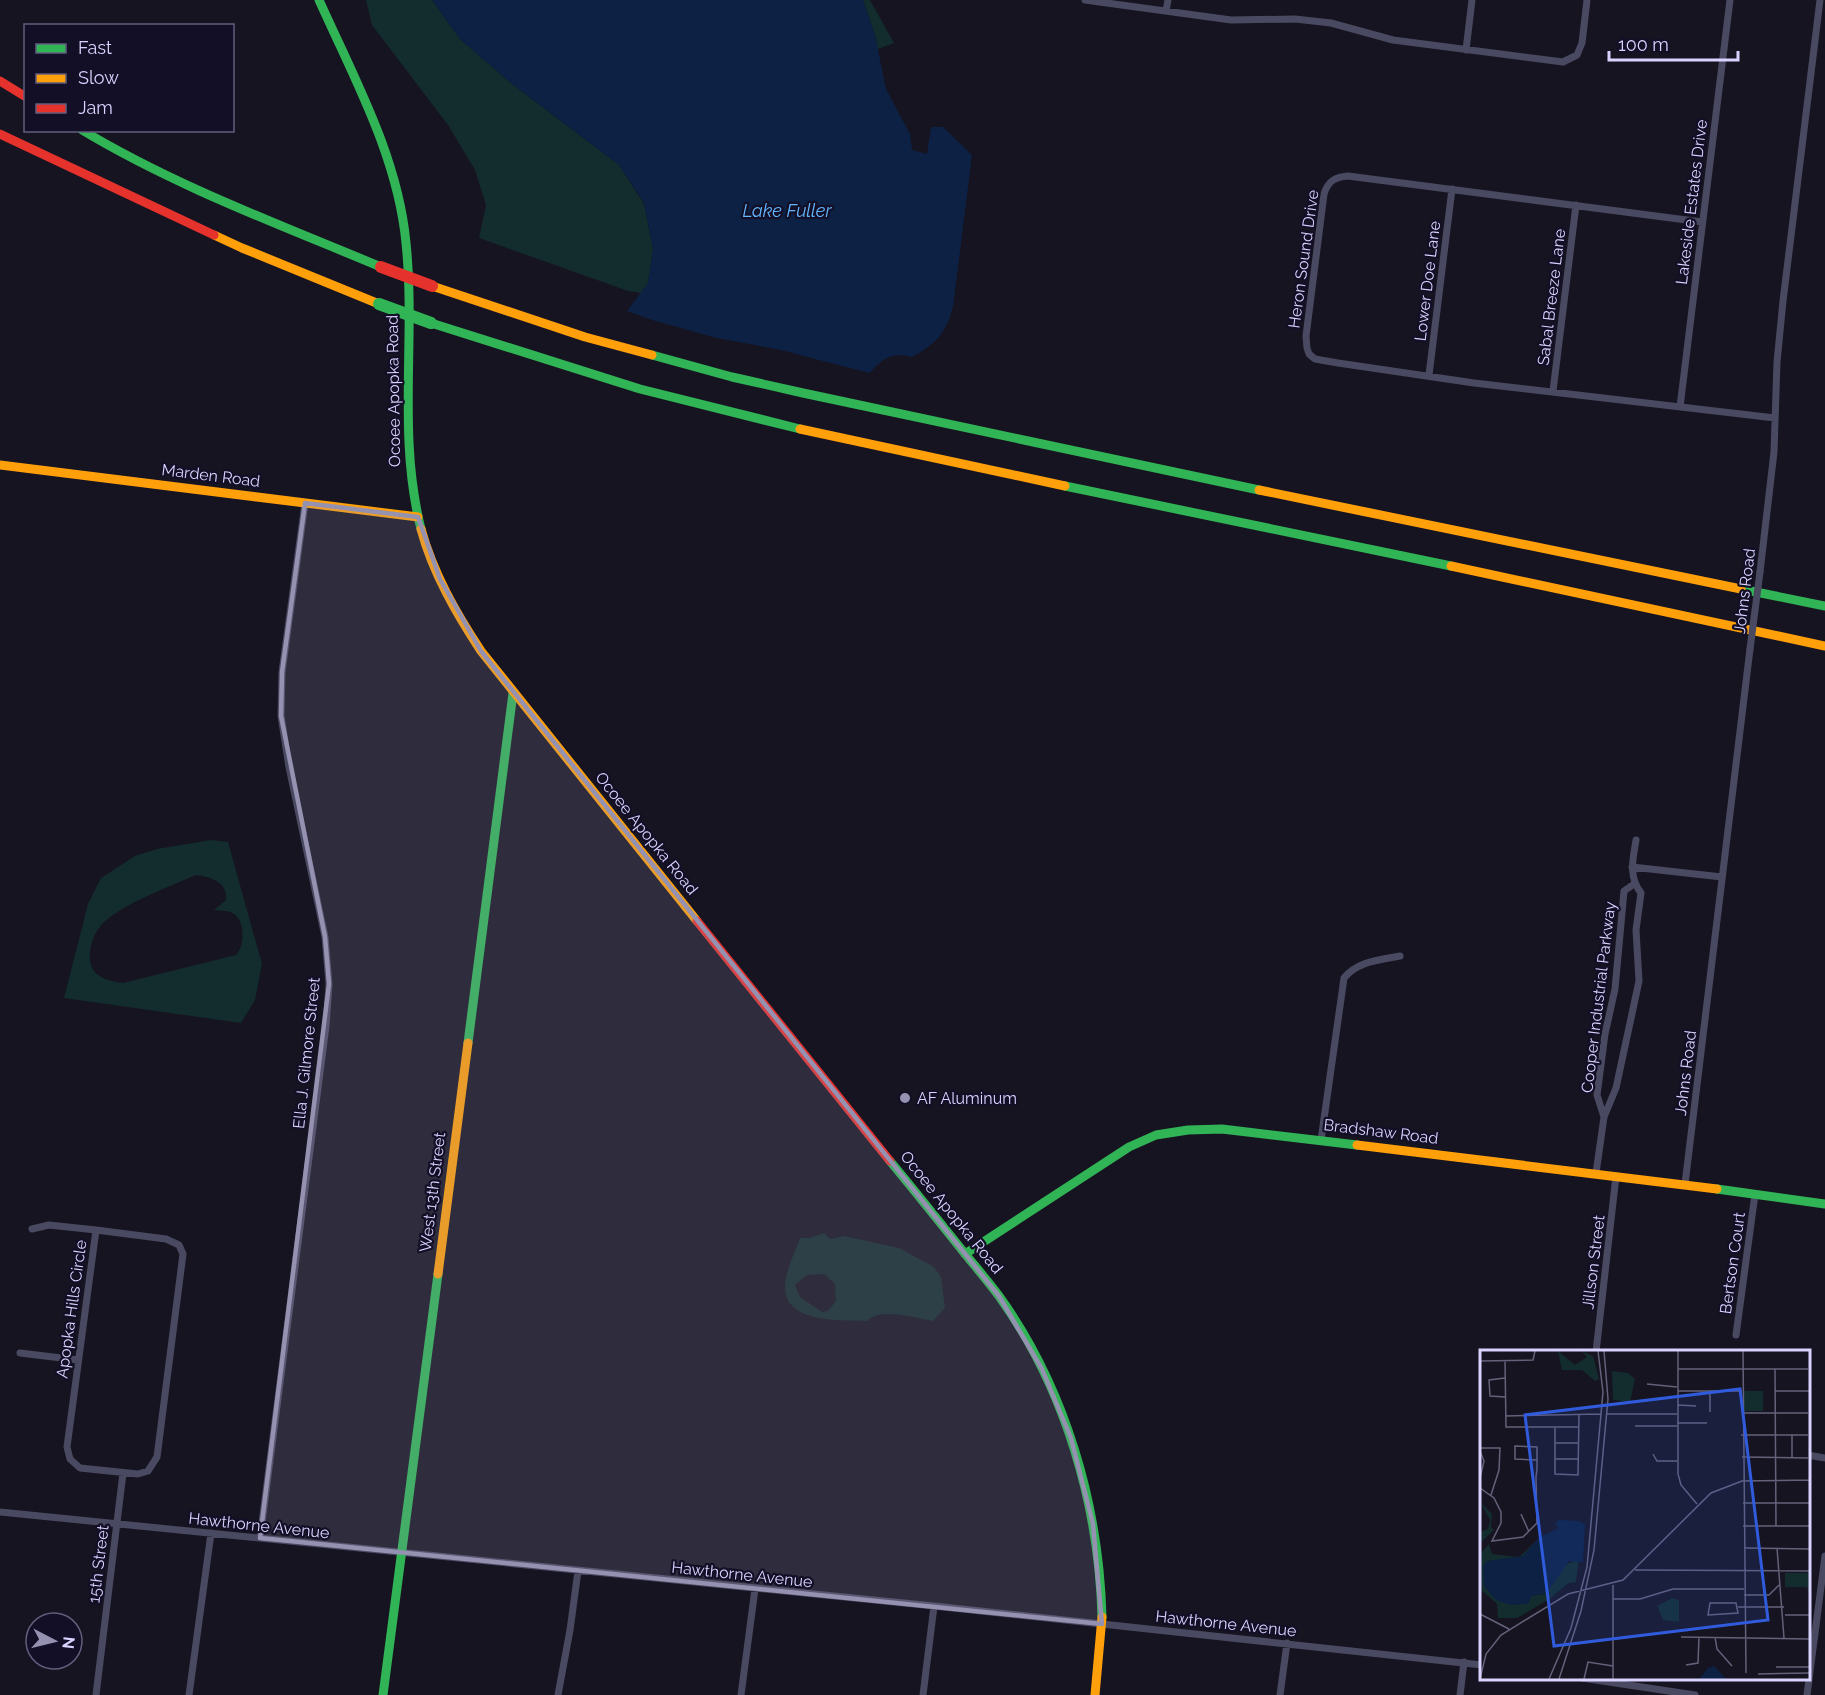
<svg xmlns="http://www.w3.org/2000/svg" width="1825" height="1695" viewBox="0 0 1825 1695" font-family="Raleway,sans-serif">
<rect width="100%" height="100%" fill="#161421"/>
<path fill="#132c2d" fill-rule="evenodd" d="M366,0h66l28,39 51,44 108,82 25,39 9,45 -5,34 -7,10 -13,-2 -149,-53 7,-33 -11,-35 -27,-45 -76,-100z
M863,0h7l24,43 -16,6 -3,-14z
M211,840l17,2 34,122 -7,36 -14,23 -177,-25 24,-94 13,-26 34,-22 22,-7zM196,875c15,2 32,7 30,25l-12,10c6,1 15,0 20,4 11,7 11,32 2,41l-113,28c-15,-2 -32,-6 -33,-24 -1,-10 3,-23 9,-31 13,-20 74,-43 97,-53z
M824,1233l6,6 14,-3 55,12 35,19 7,10 4,31 -12,13c-18,-3 -53,-14 -66,0 -25,-1 -82,3 -82,-34 0,-16 10,-34 15,-49h9zM824,1274l11,10 1,17 -8,10 -6,1 -22,-15 -5,-12 12,-10z"/>
<path fill="#0d2144" d="M432,0h431l12,35 11,54 24,45 2,16 15,4 4,-27h12l29,28 -19,152c-8,27 -16,36 -41,50 -21,-5 -28,1 -43,16l-88,-23 -64,-12 -65,-18 -25,-9 21,-28 5,-34 -9,-46 -25,-38 -108,-82 -51,-44z"/>
<g fill="none" stroke-linecap="round" stroke-linejoin="round">
<path stroke="#4a4962" stroke-width="7" d="M1085,0l146,20 64,-1 36,4 62,17 170,22 14,-7 5,-12 5,-43
M1166,11l2,-11
M1466,50l6,-50
M1702,222l-354,-46c-13,1 -20,5 -24,18l-18,142 1,12 2,6 6,5 23,4 136,20 301,35
M1429,375l23,-186
M1553,391l23,-186
M1680,407l50,-407
M1760,572l14,-120 3,-90 6,-61 37,-301
M1632,867l90,10
M1604,1117l-7,-22 8,-61 10,-45 9,-98 10,-7
M1321,1140l23,-162c14,-17 36,-18 56,-22
M1596,1173l8,-56 12,-29 23,-107 -3,-51 5,-37c-13,-17 -8,-34 -5,-53
M1685,1184l65,-535
M32,1229l17,-4 47,5
M96,1230l70,9 13,6 4,9 -26,203 -9,14 -10,3 -58,-6 -10,-9 -3,-12z
M1736,1335l19,-141
M1596,1352l20,-176
M20,1353l58,7
M1808,1455l17,3
M0,1512l934,94 548,59
M260,1538l66,-512 3,-42 -4,-47 -36,-170 -8,-51 1,-44 23,-169
M1582,1678l113,17
M96,1695l27,-222
M189,1695l22,-162
M558,1695l12,-65 8,-59
M741,1695l14,-106
M923,1695l11,-89
M1280,1695l7,-52
M1460,1695l4,-33
M1807,1695l18,-139"/>
<path stroke="#30b455" stroke-width="9" d="M319,0c35,78 79,157 87,243 10,96 -9,192 15,286
M82,130c93,56 199,95 299,137
M431,323l209,66 160,40
M652,355l80,22 71,16 456,97
M1065,486l386,80
M1741,589l84,17
M468,1043l45,-350
M890,1161c24,29 48,59 72,89 12,15 25,30 37,46 66,92 100,208 103,321
M1717,1189l108,15
M965,1254l164,-107 27,-12 32,-5 34,-1 135,16
M383,1695l55,-421"/>
<path stroke="#ff9f0a" stroke-width="9" d="M214,235l28,13 137,56
M432,286l153,51 67,18
M800,429l265,57
M0,465l418,52
M1259,490l482,99
M421,529c12,44 35,84 60,122l216,270
M1451,566l374,80
M1357,1145l360,44
M438,1274l30,-231
M1095,1695l7,-78"/>
<path stroke="#e5322d" stroke-width="9" d="M0,81l26,16
M0,134l214,101
M697,921l193,240"/>
<path stroke="#4a4962" stroke-width="7" d="M1750,649l10,-77"/>
<path stroke="#30b455" stroke-width="12" d="M379,304l52,19"/>
<path stroke="#e5322d" stroke-width="12" d="M381,267l51,19"/>
</g>
<path fill="#9591b1" fill-opacity="0.2" stroke="#9591b1" stroke-width="4.5" stroke-linejoin="round" d="M305,503l113,14 22,62 41,72 518,645 43,73 29,69 22,86 9,100 -842,-86 69,-554 -4,-47 -44,-221 1,-44z"/>
<circle fill="#9591b1" stroke="#130f26" stroke-width="2" cx="905" cy="1098" r="6"/>
<g text-anchor="middle" stroke-width="4.5" stroke-linejoin="round" paint-order="stroke">
<g font-size="16" fill="#d9d4ff" stroke="#130f26">
<text transform="translate(1691 202) rotate(-83)" y="6">Lakeside Estates Drive</text>
<text transform="translate(1303 259) rotate(-82)" y="6">Heron Sound Drive</text>
<text transform="translate(1427 281) rotate(-83)" y="6">Lower Doe Lane</text>
<text transform="translate(1551 297) rotate(-83)" y="6">Sabal Breeze Lane</text>
<text transform="translate(393 391) rotate(-91)" y="6">Ocoee Apopka Road</text>
<text transform="translate(211 475) rotate(7)" y="6">Marden Road</text>
<text transform="translate(1744 591) rotate(-83)" y="6">Johns Road</text>
<text transform="translate(647 833) rotate(51)" y="6">Ocoee Apopka Road</text>
<text transform="translate(1598 997) rotate(-83)" y="6">Cooper Industrial Parkway</text>
<text transform="translate(306 1053) rotate(-84)" y="6">Ella J. Gilmore Street</text>
<text transform="translate(1685 1073) rotate(-83)" y="6">Johns Road</text>
<text transform="translate(1381 1131) rotate(7)" y="6">Bradshaw Road</text>
<text transform="translate(432 1192) rotate(-83)" y="6">West 13th Street</text>
<text transform="translate(952 1212) rotate(51)" y="6">Ocoee Apopka Road</text>
<text transform="translate(1593 1262) rotate(-83)" y="6">Jillson Street</text>
<text transform="translate(1732 1263) rotate(-82)" y="6">Bertson Court</text>
<text transform="translate(71 1309) rotate(-82)" y="6">Apopka Hills Circle</text>
<text transform="translate(259 1525) rotate(6)" y="6">Hawthorne Avenue</text>
<text transform="translate(98 1564) rotate(-83)" y="6">15th Street</text>
<text transform="translate(742 1574) rotate(6)" y="6">Hawthorne Avenue</text>
<text transform="translate(1226 1623) rotate(6)" y="6">Hawthorne Avenue</text>
</g>
<g font-size="16" fill="#d9d4ff" stroke="#130f26" text-anchor="start">
<text x="917" y="1104">AF Aluminum</text>
</g>
<g font-size="18" font-style="italic" fill="#62b6ff" stroke="#130f26">
<text x="787" y="217">Lake Fuller</text>
</g>
</g>
<g transform="translate(1480 1350)">
<rect width="330" height="330" fill="#161421"/>
<path d="M78,1l17,14 12,-8 -5,-6 11,5 6,23 -4,2 -13,-11h-20zM132,21l16,2 7,6 -5,23 -17,-2zM264,41h19v20h-19zM0,152l12,12 -1,13 3,3 -14,13v-11l8,-3 2,-9zM65,182l-18,22 -8,4h-14l27,38 12,-2 21,-29 14,-6 -3,23 -8,1 -17,15 -34,20h-19l-1,-14 -17,-15v-35l9,-10 3,10 27,3zM305,223h24v19l-2,-5h-22zM192,248l7,2v22l-16,-2 -6,-14z" fill="#132c2d"/>
<path d="M78,170l22,1 5,4 -2,37 -14,-1 -18,26 -7,7 -12,2 -4,8 -18,1 -14,-5 -12,-14 -1,-19 4,-6 36,-5 15,-18 21,-10 -4,-3zM234,316l12,13h-27l9,-11z" fill="#0d2144"/>
<path fill="none" stroke="#64617a" stroke-width="1.5" d="M198,1v123l3,11 16,19M263,1l3,322M330,3v169M0,11l53,-1 2,-9M25,11l1,66h73M198,19h130M295,19l1,157M167,34l30,3M198,41h64M295,41h34M25,47l-15,-1 -1,-16 16,-2M198,55l18,1M230,62v-21M262,63h66M127,64h70M25,66l96,-2M197,73h30M155,76h42M165,76h24M75,78v46l23,1 1,-60M261,85h67M312,85v22M75,93h24M0,98h20l-1,22 -8,25M0,101l4,10 -4,17M173,104l4,7h20M262,107l66,1M75,109h24M0,138l14,10 7,14v11l-9,18 31,-4 14,-14 -1,-46 1,-8v-22l-22,-1v13l22,1M263,153h67M41,164l8,18M263,176h67M264,198l66,1M297,198l7,90M155,220l175,1M264,245h25l10,-10M133,249h27l33,-10h71M230,253h26l2,10 -30,2zM258,257h46M0,264l29,15M305,265h25M201,287l129,2M235,287l2,12 15,17M206,315l12,-2 1,-26M296,317h34M278,324l52,-1M0,329l6,-25 15,-19 67,-41 55,-14 88,-87 31,-12 68,-1M69,329l22,-51 16,-61 16,-175 -5,-41M79,329l22,-68 13,-61 14,-151 -4,-48M104,329l4,-17 25,4M133,329v-94"/>
<path fill="#305bdc" fill-opacity="0.15" stroke="#305bdc" stroke-width="3" d="M260,39l28,231 -214,26 -29,-231z"/>
<rect width="330" height="330" fill="none" stroke="#d9d4ff" stroke-width="3"/>
</g>
<rect x="24" y="24" width="210" height="108" fill="#130f26" stroke="#625e7d" stroke-width="1.5"/>
<rect x="36" y="44" width="30" height="9" fill="#30b455" stroke="#625e7d" stroke-width="1.5"/>
<text x="78" y="54" font-size="18" fill="#d9d4ff">Fast</text>
<rect x="36" y="74" width="30" height="9" fill="#ff9f0a" stroke="#625e7d" stroke-width="1.5"/>
<text x="78" y="84" font-size="18" fill="#d9d4ff">Slow</text>
<rect x="36" y="104" width="30" height="9" fill="#e5322d" stroke="#625e7d" stroke-width="1.5"/>
<text x="78" y="114" font-size="18" fill="#d9d4ff">Jam</text>
<g transform="translate(54 1641) rotate(97)"><circle r="28" fill="#130f26" stroke="#625e7d" stroke-width="1.5"/>
<path d="M0-4.5L10 22L0 15L-10 22Z" fill="#9591b1"/>
<text y="-9" font-size="16" font-weight="bold" text-anchor="middle" fill="#d9d4ff">N</text>
</g>
<path d="M1609 51v9h129v-9" fill="none" stroke="#d9d4ff" stroke-width="3"/>
<text x="1618" y="51" font-size="18" fill="#d9d4ff" stroke="#130f26" stroke-width="4.5" paint-order="stroke">100 m</text>
</svg>
